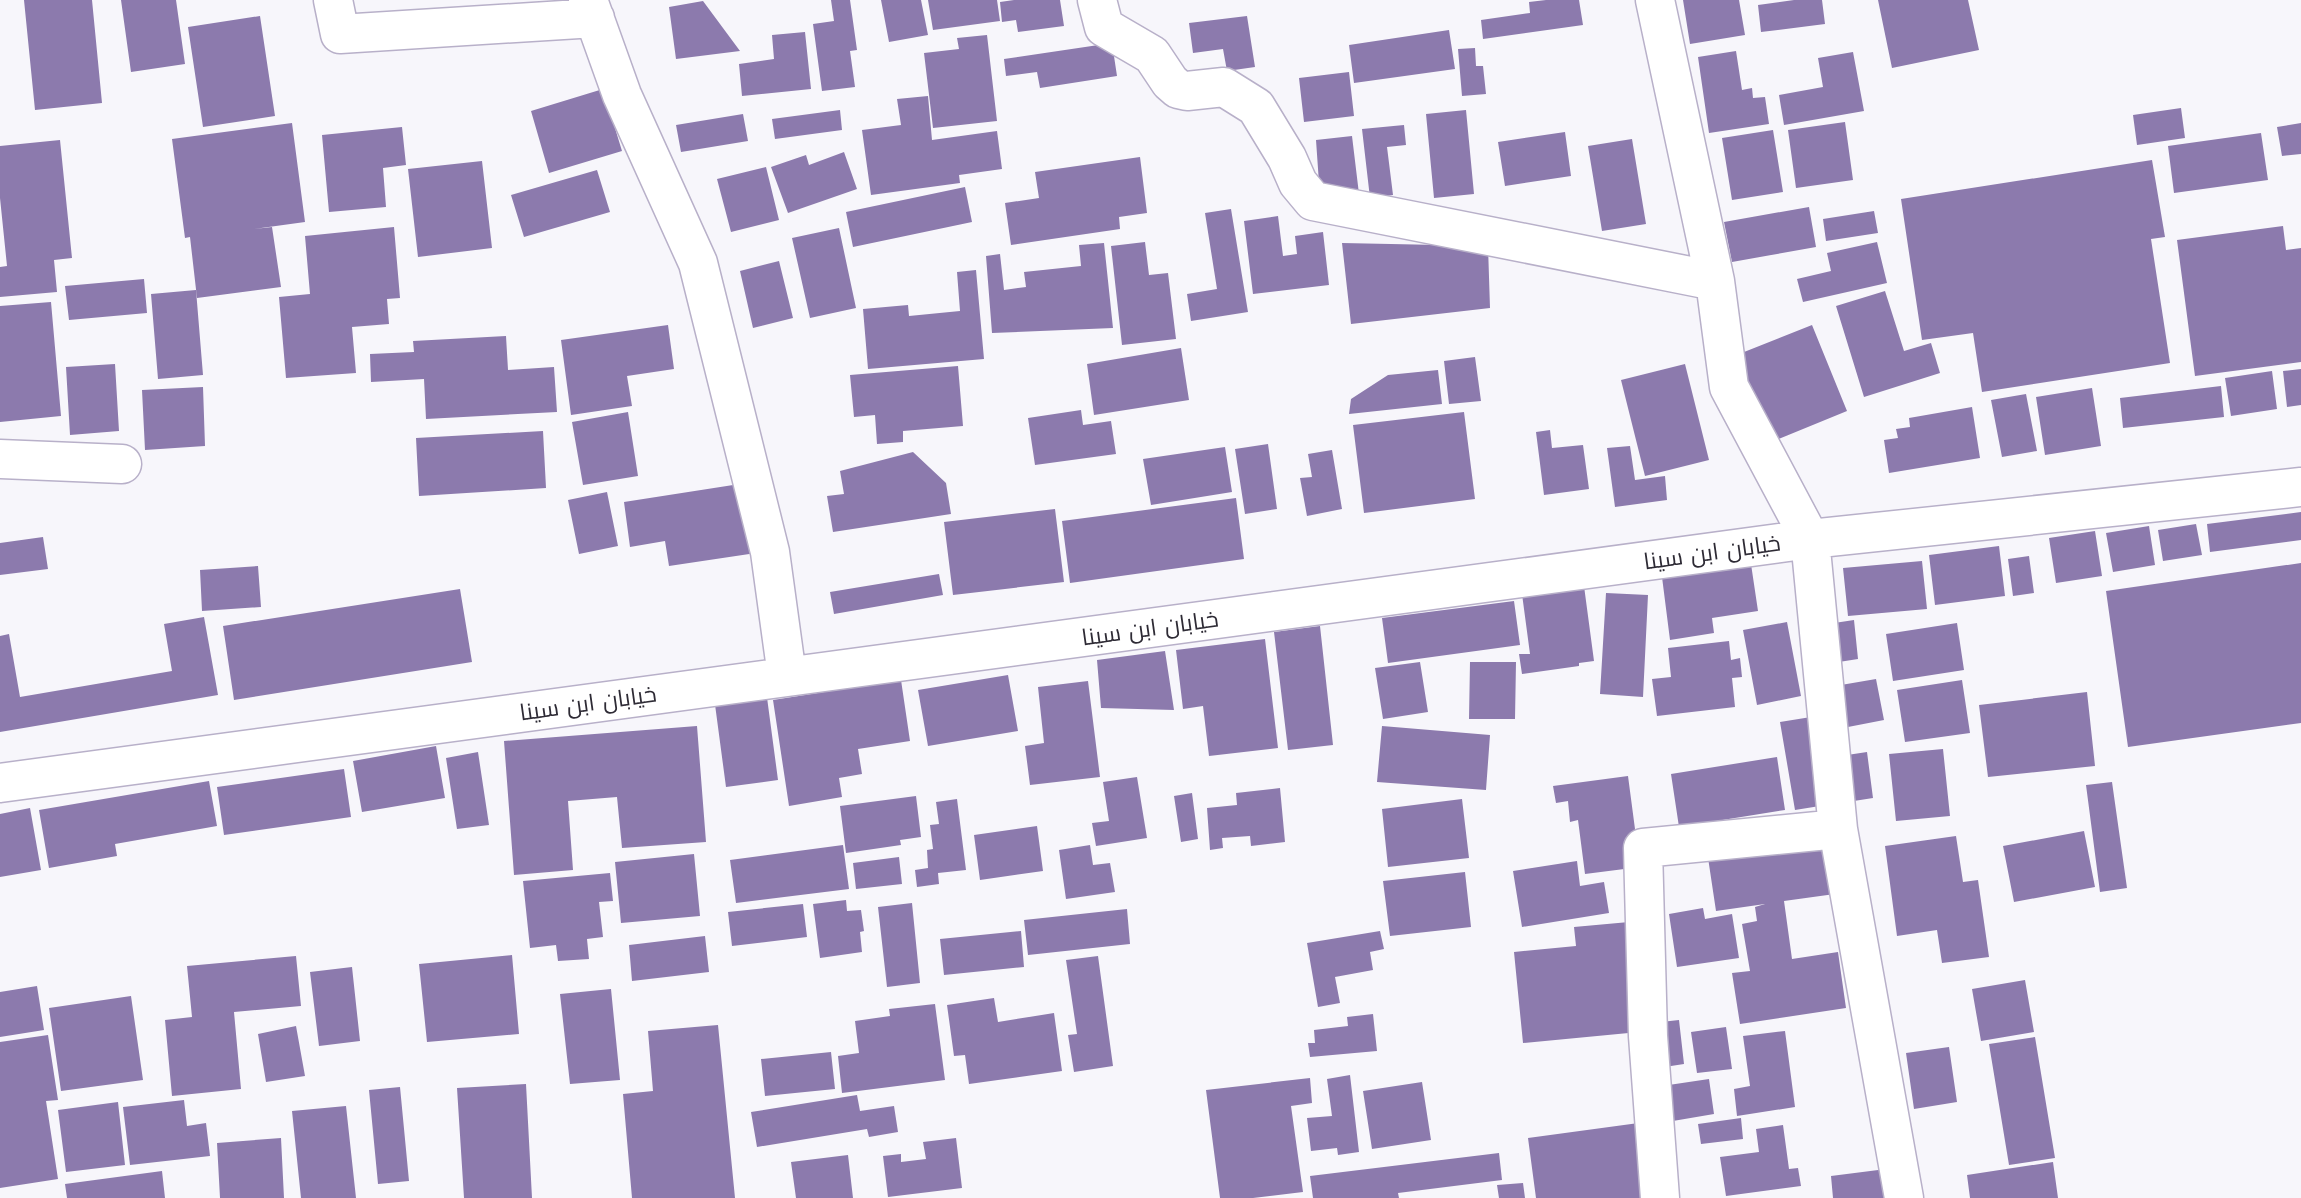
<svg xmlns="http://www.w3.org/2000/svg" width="2301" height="1198" viewBox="0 0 2301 1198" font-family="'Work Sans',Cairo,sans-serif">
<rect width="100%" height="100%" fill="#f7f6fb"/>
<path fill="#8c7aad" d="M24,0h68l10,103 -67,7z
M121,0h55l9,64 -54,8z
M831,0h19l7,50 -7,1 5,36 -33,4 -9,-67 21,-3z
M881,0h40l7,35 -39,7z
M928,0h69l3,21 -67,9z
M1014,0h46l4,26 -46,6 -2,-12 -14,2 -2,-20z
M1546,0h33l4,25 -100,14 -2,-19 49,-7 -1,-11z
M1683,0h56l6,35 -55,9z
M1794,0h28l3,24 -64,8 -3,-27z
M1878,0h90l11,50 -87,18z
M703,1l37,50 -64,8 -7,-52z
M260,16l15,100 -72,11 -15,-100z
M1247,16l8,51 -28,4 -4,-22 -30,4 -4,-30z
M1449,30l6,39 -101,14 -5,-38z
M805,32l6,57 -69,7 -3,-32 35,-5 -2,-24z
M987,35l10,86 -64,7 -9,-75 35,-4 -2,-11z
M1112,43l5,33 -77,12 -3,-16 -31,4 -2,-17z
M1475,48l1,18h7l3,28 -24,2 -4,-47z
M1736,51l6,39 10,-2 1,10 12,-1 4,27 -60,9 -11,-76z
M1853,52l11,59 -80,14 -5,-30 44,-8 -5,-29z
M1349,72l5,44 -50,6 -5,-44z
M603,89l19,62 -73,22 -18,-62z
M928,96l4,44 65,-9 5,38 -43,6 1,8 -89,12 -9,-65 39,-5 -4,-26z
M2181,108l4,30 -48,7 -4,-30z
M840,110l2,20 -67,9 -3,-20z
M1466,110l8,84 -40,4 -8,-84z
M743,114l5,27 -67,11 -5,-27z
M1845,122l8,58 -57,8 -8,-58z
M292,123l13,99 -51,7 18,-2 9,60 -84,11 -7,-61 -5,1 -13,-99z
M2301,123v31l-19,2 -5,-29z
M1404,125l2,20 -19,2 6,48 -23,3 -8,-69z
M402,127l4,38 -23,3 3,39 -57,5 -7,-77z
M1773,130l10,62 -51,8 -10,-62z
M1565,132l6,44 -66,10 -7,-44z
M2261,133l7,47 -94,13 -6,-47z
M1352,136l7,58 -40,-11 -3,-43z
M1632,139l14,85 -44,7 -14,-85z
M60,140l12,118 -18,2 3,32 -57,5v-30l7,-1 -7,-68v-52z
M844,152l13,37 -69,24 -17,-46 35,-12 3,10z
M1140,157l7,56 -28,4 1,12 -109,16 -6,-42 34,-5 -4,-26z
M2152,160l13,77 -14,2 19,124 -188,29 -9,-59 -51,7 -21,-141z
M482,161l10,87 -74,9 -10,-88z
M766,167l13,53 -48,12 -14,-53z
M597,170l13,42 -86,25 -13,-42z
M965,187l7,35 -119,25 -7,-35z
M1809,207l7,40 -84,15 -8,-40z
M1231,209l17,103 -57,9 -4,-27 30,-5 -12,-76z
M1874,211l4,22 -52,8 -3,-22z
M1278,216l5,40 14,-2 -2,-18 28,-4 6,53 -76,9 -9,-73z
M2283,226l3,24 15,-2v114l-106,14 -18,-136z
M394,227l6,71 -13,1 2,25 -37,3 4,46 -70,5 -7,-81 31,-3 -5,-58z
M839,228l17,80 -46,10 -18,-80z
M1145,242l4,33 19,-2 8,66 -54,6 -11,-99z
M1877,242l10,41 -84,19 -6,-23 34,-8 -4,-18z
M1104,243l9,85 -121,5 -6,-77 14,-2 4,36 22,-3 -2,-15 57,-6 -2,-21z
M1342,243l146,3 2,62 -139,16z
M779,261l14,57 -40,10 -13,-57z
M976,270l8,89 -116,10 -5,-60 45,-4 1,11 51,-5 -3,-39z
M144,279l3,34 -78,7 -4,-34z
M196,290l7,85 -45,4 -7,-85z
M1885,291l19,60 27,-8 9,30 -76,24 -28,-91z
M51,302l10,114 -61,6v-116z
M668,325l6,44 -47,7 5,30 -61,9 -10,-75z
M1812,325l35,86 -78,32 -35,-87z
M506,336l2,34 46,-3 3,45 -131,7 -2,-40 -53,3 -1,-28 44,-2 -1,-11z
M1181,348l8,52 -95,15 -7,-51z
M1475,357l6,44 -32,3 -5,-43z
M115,364l4,67 -49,4 -4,-68z
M1685,364l24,96 -64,16 -24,-96z
M958,366l5,60 -60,5v11l-26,2 -2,-29 -21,2 -4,-42z
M2301,369v36l-14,2 -4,-36z
M1438,370l4,34 -93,10 2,-15 37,-24z
M2272,371l5,38 -46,7 -6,-38z
M2221,386l3,31 -101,11 -3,-30z
M203,387l2,59 -60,4 -3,-60z
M2092,388l9,58 -56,9 -9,-58z
M2026,394l11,57 -35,6 -11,-57z
M1972,407l8,51 -91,15 -5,-33 14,-2 -2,-9 14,-2 -1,-9z
M1081,410l2,15 28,-4 5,33 -81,11 -7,-47z
M628,412l10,64 -55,9 -11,-63z
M1464,412l11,87 -111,14 -11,-88z
M1550,430l2,18 31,-3 6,44 -45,6 -8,-63z
M543,431l3,57 -127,8 -3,-58z
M1268,444l9,65 -32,5 -10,-65z
M1630,446l5,34 30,-4 2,24 -52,7 -8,-59z
M1225,447l7,45 -81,13 -8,-46z
M1332,450l10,59 -35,7 -7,-38 12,-1 -4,-23z
M913,452l33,31 5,31 -118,18 -6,-36 17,-2 -4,-23z
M746,483l10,70 -87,13 -4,-25 -35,6 -6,-45z
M607,492l11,54 -39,8 -11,-54z
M1236,498l8,61 -174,24 -8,-62z
M1055,509l9,73 -111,13 -9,-73z
M2301,512v28l-91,12 -3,-28z
M2196,524l6,31 -39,6 -5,-31z
M2149,526l6,39 -42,7 -7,-39z
M2095,531l7,45 -46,7 -7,-45z
M43,537l5,32 -48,6v-32z
M1999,546l6,50 -70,9 -6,-50z
M2029,556l5,37 -21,3 -5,-37z
M1922,561l5,48 -79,7 -5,-48z
M2301,563v160l-173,24 -22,-156z
M1751,564l7,47 -46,7 2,15 -44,7 -8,-63z
M258,566l3,41 -59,4 -2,-41z
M939,574l4,21 -109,19 -4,-22z
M1584,586l10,75 -15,2v3l-57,8 -3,-20h11l-8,-60z
M460,589l12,73 -238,38 -11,-74z
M1606,593l42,2 -5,102 -43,-3z
M1514,601l6,44 -132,18 -6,-45z
M204,617l14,78 -218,37v-96l9,-2 11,63 152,-26 -8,-47z
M1854,620l4,39 -32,5 -5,-39z
M1787,622l14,74 -44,9 -14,-75z
M1957,623l7,47 -71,11 -7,-47z
M1320,626l13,119 -45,5 -14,-118z
M1265,639l13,109 -69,8 -6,-50 -20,3 -7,-59z
M1729,641l2,19 9,-2 2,19 -10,1 3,29 -78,9 -5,-37 19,-2 -3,-29z
M1165,651l9,59 -73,-2 -4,-48z
M1420,662l8,50 -45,7 -8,-51z
M1470,662h46l-1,57h-46z
M1008,675l10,56 -90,15 -10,-56z
M1876,679l8,41 -36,7 -7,-42z
M901,680l9,61 -52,8 4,25 -23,4 3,19 -53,9 -16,-106z
M1962,680l8,53 -65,9 -8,-52z
M1088,681l12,96 -70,8 -5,-39 19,-3 -6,-56z
M766,690l12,90 -52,7 -12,-90z
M2087,692l8,74 -107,11 -9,-72z
M1811,717l15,88 -31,5 -15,-88z
M697,726l9,116 -84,6 -5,-51 -49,4 5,69 -59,5 -10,-134z
M1382,726l108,9 -4,55 -109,-8z
M436,746l9,52 -83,14 -9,-51z
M1943,749l7,67 -54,5 -7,-67z
M478,752l11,73 -32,4 -11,-71z
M1867,752l6,46 -32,5 -7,-46z
M1777,757l8,53 -106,17 -8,-53z
M344,769l7,48 -127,18 -7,-48z
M1628,776l12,91 -55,7 -7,-54 -8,2 -2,-21 -12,2 -3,-17z
M1137,777l10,61 -51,8 -4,-23 17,-2 -6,-39z
M209,781l8,45 -102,18 2,12 -68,12 -10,-58z
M2112,782l15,106 -27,4 -14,-107z
M1280,788l5,54 -34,4 -1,-10 -28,2 1,10 -13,2 -3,-42 30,-3 -1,-12z
M1192,793l6,46 -17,3 -7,-46z
M916,796l5,41 -21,3 1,5 -55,8 -6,-47z
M957,799l9,71 -28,3 1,11 -22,3 -2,-17 13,-2 -1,-18 6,-1 -3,-24 9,-1 -3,-22z
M1462,799l7,59 -81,9 -6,-58z
M30,808l11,62 -41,7v-63z
M1037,826l6,45 -63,9 -6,-45z
M1832,831l10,62 -58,8 8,58 46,-7 8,56 -106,16 -8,-51 18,-2 -8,-47 15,-3 -2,-14 10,-3 -49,7 -9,-60z
M2084,831l11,56 -81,15 -11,-56z
M1956,836l7,46 15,-2 11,77 -47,6 -5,-33 -40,6 -12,-90z
M843,845l6,44 -113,14 -6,-43z
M1090,845l3,20 17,-2 5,29 -49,7 -7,-49z
M694,854l6,62 -79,7 -6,-61z
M899,857l3,27 -46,5 -3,-26z
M1577,861l3,25 24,-4 5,31 -87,14 -9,-56z
M1465,872l6,55 -81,9 -7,-55z
M610,873l3,28 -14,1 4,35 -16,2 2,20 -31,2 -2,-16 -26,3 -7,-67z
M846,900l1,11 14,-1 3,21 -4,1 2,20 -42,6 -7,-54z
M912,903l8,80 -33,4 -9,-80z
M803,904l4,33 -75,9 -4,-34z
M1703,908l2,11 27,-5 7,44 -62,9 -8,-53z
M1127,909l3,35 -102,11 -4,-35z
M1629,922l10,110 -116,11 -9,-91 62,-6 -2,-19z
M1021,931l3,36 -80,8 -4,-36z
M1380,931l4,18 -14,3 3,18 -38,7 5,26 -22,4 -11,-64z
M705,936l4,36 -77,9 -3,-36z
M512,955l7,79 -92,8 -8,-78z
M296,956l5,50 -67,6 7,77 -69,7 -7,-76 27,-3 -5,-51z
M1098,956l15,110 -39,6 -6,-37 9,-1 -11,-74z
M352,967l8,74 -41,5 -9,-74z
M2025,980l9,52 -53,9 -9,-52z
M37,986l7,44 -44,7v-45z
M611,989l9,91 -50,4 -10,-90z
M131,996l12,84 -82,11 -12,-83z
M994,998l4,24 56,-9 8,58 -93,13 -4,-29 -11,1 -7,-51z
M935,1004l10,76 -103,13 -4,-37 21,-3 -4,-32 35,-5 -1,-7z
M1373,1014l4,37 -67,6 -2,-14h7l-1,-13 34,-4 -1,-9z
M1679,1020l5,44 -26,4 -6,-45z
M718,1025l17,173h-103l-9,-104 30,-3 -5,-60z
M296,1026l9,50 -39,6 -8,-48z
M1726,1027l6,42 -35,4 -6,-41z
M1785,1031l10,76 -58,9 -3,-27 16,-3 -7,-50z
M48,1035l10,65 -12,1 12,78 -58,9v-146z
M2035,1037l20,121 -46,7 -20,-121z
M1949,1047l8,55 -43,7 -8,-56z
M831,1052l4,37 -70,7 -4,-37z
M1350,1075l9,77 -21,3 -1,-7 -26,3 -4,-33 25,-2 -5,-37z
M1310,1078l2,25 -21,3 12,86 -50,6h-33l-14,-108z
M1709,1079l5,35 -47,8 -5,-36z
M1422,1082l9,58 -59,9 -9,-58z
M526,1084l6,114h-68l-7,-110z
M400,1087l9,94 -31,3 -9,-94z
M857,1095l3,16 34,-5 4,26 -29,5 -2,-8 -110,18 -6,-35z
M184,1100l3,26 19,-3 4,33 -80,9 -7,-58z
M118,1102l7,63 -59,7 -8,-62z
M346,1106l10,92h-55l-9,-87z
M1741,1118l2,21 -42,5 -3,-20z
M1646,1122l-1,76h-109l-8,-60z
M1783,1125l6,44 9,-1 3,18 -75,10 -6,-39 39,-5 -3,-23z
M281,1138l3,60h-64l-3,-55z
M956,1138l6,50 -74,9 -5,-41 18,-2v8l25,-3 -3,-17z
M1499,1153l3,27 -104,13 1,5h-86l-3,-22z
M848,1155l5,43h-57l-5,-36z
M2053,1162l5,36h-88l-3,-23z
M1894,1168l4,30h-65l-2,-22z
M162,1171l3,27h-98l-2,-14z
M1523,1183l2,15h-26l-2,-13z"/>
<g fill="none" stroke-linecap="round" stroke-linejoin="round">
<defs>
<path id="minor" d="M333,0l7,34 255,-16
M588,0l34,95 76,168 72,289 17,124
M1097,0l7,27 48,28 18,27 8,7 9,2 37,-4 32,20 31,51 11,25 15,18 402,80
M1655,0l60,281 14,106 81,152 28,290 66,369
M0,459l122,5
M0,783l1810,-244 491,-52
M1660,1198l-12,-162 -5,-188 195,-19"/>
</defs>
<use href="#minor" stroke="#b8b0c9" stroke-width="41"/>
<use href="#minor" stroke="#fff" stroke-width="38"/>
</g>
<g text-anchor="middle" stroke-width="5" stroke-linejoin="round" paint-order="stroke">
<g font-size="23" fill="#2e2b35" stroke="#fff">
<text transform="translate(1712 552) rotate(-8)" y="8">خیابان ابن سینا</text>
<text transform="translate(1150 628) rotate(-8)" y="8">خیابان ابن سینا</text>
<text transform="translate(588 703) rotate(-8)" y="8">خیابان ابن سینا</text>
</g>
</g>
</svg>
